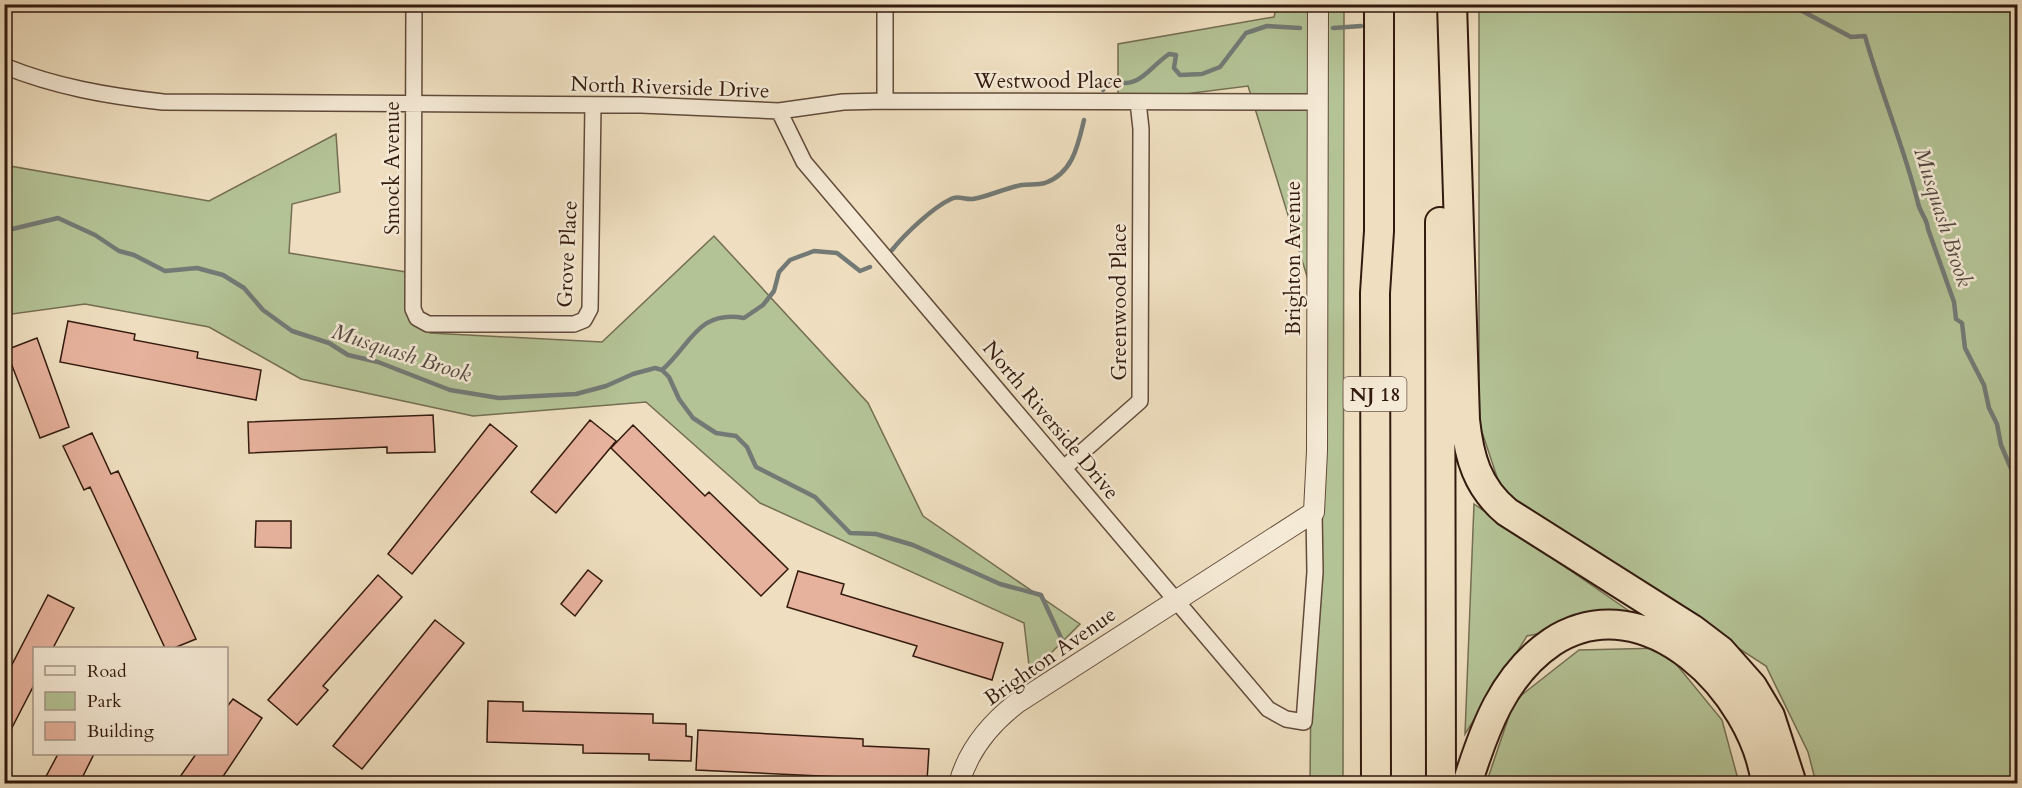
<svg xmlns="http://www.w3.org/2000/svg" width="2022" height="788" viewBox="0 0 2022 788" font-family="Cardo,serif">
<rect width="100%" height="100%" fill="#efdfc0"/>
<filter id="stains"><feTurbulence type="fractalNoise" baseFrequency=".00333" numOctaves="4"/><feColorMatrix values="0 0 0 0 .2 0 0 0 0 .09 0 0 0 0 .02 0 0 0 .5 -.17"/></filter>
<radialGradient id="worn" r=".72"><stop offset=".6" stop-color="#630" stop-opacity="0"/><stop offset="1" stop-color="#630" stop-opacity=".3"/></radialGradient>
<path fill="#b4c396" stroke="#746e52" stroke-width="1.5" d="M1277,5h67l-1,778h-33l5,-481 -67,-216 -103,13 -27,-2v-53l156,-27z
M1479,5h538v778h-201l-8,-31 -42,-86 -263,-171 -24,-72z
M336,134l4,58 -48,12 -3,49 117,19 24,61 172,9 112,-106 154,167 55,113 157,108 -50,50 -6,-51 -264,-120 -114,-101 -173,14 -172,-37 -92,-52 -124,-23 -80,11 -1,-150 205,36z
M1474,504l161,111 -108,21 -62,98z
M1663,648l59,72 17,63 -253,1 28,-83 65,-51z"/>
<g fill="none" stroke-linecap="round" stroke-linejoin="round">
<path stroke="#737a76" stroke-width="4.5" d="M1789,4l62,33 14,-1c16,57 39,111 53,167 2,10 9,15 10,26l26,73 2,17 6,4 3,25 19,37 5,23 8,16 4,21 17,40
M1333,28l28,-2
M1103,90l8,-8c31,6 35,-12 58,-28l7,1 -2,13 6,7 22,-1 18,-7 26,-34 21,-7 33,2
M4,231l54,-13 37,17 24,16 15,4 31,16 32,-3 26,7 21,13 19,22 29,21 37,12 19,12 30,7 72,28 49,8 77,-4 30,-8 27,-12 22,-6 7,2c28,-24 36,-61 82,-52l19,-13 11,-14 5,-19 11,-12 24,-9 23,2 23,18 10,-4
M892,250c13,-16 40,-42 59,-51 7,-4 14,1 22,0 17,-3 32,-11 49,-14 7,-1 16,0 23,-2 28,-10 33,-38 39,-63
M662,370l7,7 10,22 14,19 23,15 20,3 11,11 9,20 59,30 35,36 26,1 37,11 87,39 41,11 21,45"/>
</g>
<path fill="#e7b29d" stroke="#331a0e" stroke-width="1.5" d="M68,321l67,13 -1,6 64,12 -1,6 64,12 -5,30 -196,-38z
M37,338l32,89 -29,11 -34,-88z
M433,415l2,37 -48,1v-6l-138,6 -1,-31z
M590,420l26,21 -60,72 -25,-21z
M490,424l27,22 -105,128 -24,-20z
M633,425l72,71 4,-4 79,77 -27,27 -150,-148z
M92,433l19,41 7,-3 78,168 -22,9h-9l-75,-161 -6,3 -21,-44z
M256,521h35v27l-36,-1z
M588,570l14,11 -27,35 -14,-12z
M798,571l46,13 -3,10 162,49 -11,37 -79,-24 4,-10 -130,-39z
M378,575l24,22 -79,89 5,4 -31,35 -29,-25z
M48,595l26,13 -21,40h-19v37l-30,58v-63z
M435,620l29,23 -102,126 -29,-23z
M233,699l29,19 -44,66h-43l21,-30h30v-46z
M488,701l35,1v9l130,3v9l33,1v12l6,1 -1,24 -42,-1v-6l-66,-1v-8l-96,-3z
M698,730l165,9v7l66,3 -2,32 -231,-11z
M58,754h36l-15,30h-37z"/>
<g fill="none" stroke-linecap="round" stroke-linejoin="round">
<defs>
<path id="minor" d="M414,4l-1,305 4,9 11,6h146l10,-4 6,-11 3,-204
M4,66c52,21 104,30 159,36l478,3 138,6 25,51 464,547 18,10 18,3 11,-150 -1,-60
M885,101v-97
M779,111l64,-9 42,-1 433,1
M1064,468l76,-67 1,-272 -3,-27"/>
<path id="tertiary" d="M959,784c9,-34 31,-60 58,-81l297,-191 3,-61 1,-447"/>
<path id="motorway" d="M1452,4l13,416c4,37 12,67 42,92l185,117 29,22 31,35 18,30 22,68
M1440,222l1,562
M1376,784l-1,-491 4,-62v-227
M1467,784c17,-54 36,-109 85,-142 94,-61 203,51 214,142"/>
</defs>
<use href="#minor" stroke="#624b3a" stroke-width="18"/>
<use href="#tertiary" stroke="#624b3a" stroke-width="22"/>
<use href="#motorway" stroke="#331a0e" stroke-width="32"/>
<use href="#minor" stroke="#f5ead6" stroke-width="15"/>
<use href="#tertiary" stroke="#f5ead6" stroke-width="20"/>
<use href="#motorway" stroke="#efdfc0" stroke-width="28"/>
</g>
<g text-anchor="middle" stroke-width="5" stroke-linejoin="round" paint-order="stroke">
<rect fill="#f5ead6" stroke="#6d584a" stroke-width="1.5" x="1343.5" y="377" width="63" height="34" rx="4.5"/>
<g font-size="20" font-weight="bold" fill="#331a0e">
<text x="1375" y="401">NJ 18</text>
</g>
<g font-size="21" fill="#331a0e" stroke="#f5ead6">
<text x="1048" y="88">Westwood Place</text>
<text transform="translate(670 87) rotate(2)" y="7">North Riverside Drive</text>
<text transform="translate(392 168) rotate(-90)" y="7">Smock Avenue</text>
<text transform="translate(567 254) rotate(-87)" y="7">Grove Place</text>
<text transform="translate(1293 258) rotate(-90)" y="7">Brighton Avenue</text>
<text transform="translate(1119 302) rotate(-90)" y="7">Greenwood Place</text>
<text transform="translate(1051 420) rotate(50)" y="7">North Riverside Drive</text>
<text transform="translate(1050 656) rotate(-35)" y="7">Brighton Avenue</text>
</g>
<g font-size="22" font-style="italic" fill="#534a42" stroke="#f5ead6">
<text transform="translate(1944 217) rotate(72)" y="8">Musquash Brook</text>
<text transform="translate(402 352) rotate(18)" y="8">Musquash Brook</text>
</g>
</g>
<rect width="2022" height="788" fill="none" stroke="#efdfc0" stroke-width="24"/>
<rect x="6" y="6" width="2010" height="776" fill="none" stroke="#331a0e" stroke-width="3"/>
<rect x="12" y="12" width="1998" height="764" fill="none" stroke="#331a0e" stroke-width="1.5"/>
<rect x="33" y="647" width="195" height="108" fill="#f5ead6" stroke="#a79786" stroke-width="1.5"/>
<rect x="45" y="666" width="30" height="9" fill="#f5ead6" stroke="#a79786" stroke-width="1.5"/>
<text x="87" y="677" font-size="18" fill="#331a0e">Road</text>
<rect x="45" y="692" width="30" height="18" fill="#b4c396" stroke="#a79786" stroke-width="1.5"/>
<text x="87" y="707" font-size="18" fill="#331a0e">Park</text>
<rect x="45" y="722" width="30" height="18" fill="#e7b29d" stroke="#a79786" stroke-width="1.5"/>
<text x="87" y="737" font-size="18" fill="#331a0e">Building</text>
<rect width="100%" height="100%" filter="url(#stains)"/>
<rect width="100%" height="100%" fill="url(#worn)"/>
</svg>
